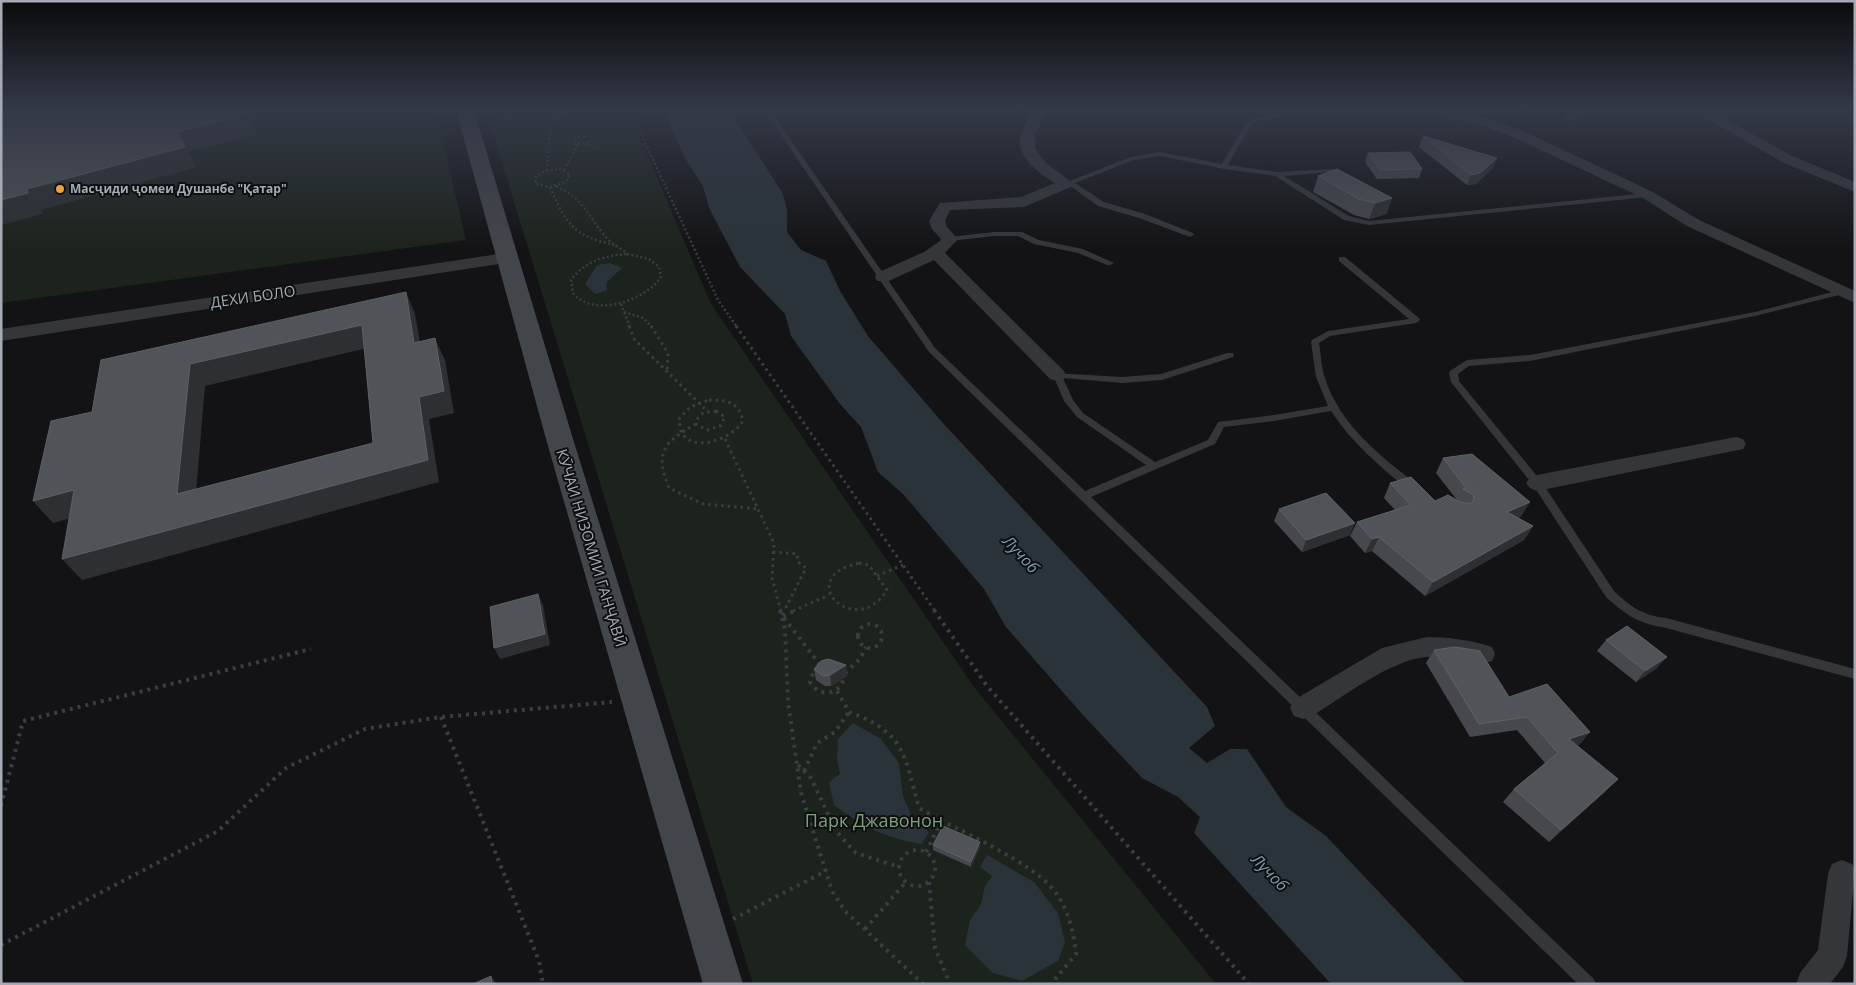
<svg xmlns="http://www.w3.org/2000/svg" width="1856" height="985" viewBox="0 0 1856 985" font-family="'Open Sans',sans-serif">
<rect width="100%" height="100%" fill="#131315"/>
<path fill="#1c231c" d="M1,110h435l30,130 -465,63z
M486,110h142l83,194 263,383 242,297h-463z"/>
<path fill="#2a3339" d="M663,110h66l53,82 5,17v23l14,18 25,11 14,30 28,45 74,86 265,285 8,19 -26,22 18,15 23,-14h17l39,58 40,29 140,148h-135l-137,-151 6,-16 -22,-20 -36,-19 -60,-64 -76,-87 -22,-38 -81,-95 -25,-22 -17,-45 -21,-23 -49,-68 -6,-22 -45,-47 -31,-59 -6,-22 -17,-26z
M610,263l12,5 -15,14 -1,9 -11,3 -10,-10 12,-19z
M853,723l28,16 18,24 4,33 9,21 17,15 -7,12c-37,-6 -59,-17 -88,-39l-5,-23 11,-8 -3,-14 1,-21z
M987,855l47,27 24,31 7,29 -7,19 -36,20 -29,-8 -28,-28 5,-25 11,-16 4,-18 7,-10 -12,-9z"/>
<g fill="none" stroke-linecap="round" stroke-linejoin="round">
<path stroke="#3a3d41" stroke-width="2.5" stroke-dasharray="2 2.5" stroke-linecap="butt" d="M630,110l88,190 19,27
M584,136h5l3,4 -9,4 -9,-2 2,-4z
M586,144l15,4
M559,169l11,5 -4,8 -16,5 -14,-3 -1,-6 7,-6z
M564,170l14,-26
M547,171l3,-43 17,-18
M556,186c29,14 30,27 49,50 5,7 15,12 22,17
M550,187c17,38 23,49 65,58
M627,254l22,5 10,8 2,10c-15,23 -67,42 -88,16l-2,-13c14,-19 33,-24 56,-26z
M621,304l9,23
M624,312l19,6 9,9"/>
<path stroke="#3a3d41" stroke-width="3" stroke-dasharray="2.5 4" stroke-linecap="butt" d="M629,326l6,14 72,71
M651,326l17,27 -1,19
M736,326l199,285
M709,400c18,0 30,2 34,21 -10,17 -51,34 -62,10 -2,-3 -1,-9 -2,-12l11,-12z
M716,411l9,6 -5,9 -13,4 -11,-6c2,-12 10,-12 20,-13z
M696,424c-32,18 -42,28 -27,64l34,16 56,5
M725,439l49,104 -2,35 9,33
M773,552l24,2 1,8 8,6 -22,43
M859,563l10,2 18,25c-31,51 -96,-12 -28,-27z
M877,576l26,-11
M793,611l36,-16"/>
<path stroke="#3a3d41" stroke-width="4" stroke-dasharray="3 5" stroke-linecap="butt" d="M780,610l5,19 3,73 13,91 31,98 13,20 78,73
M934,610l53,76 262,298
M782,615l2,-5
M783,616l13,-6
M784,618l37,48
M858 636a12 12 0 1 1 24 0a12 12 0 1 1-24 0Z
M832,664l6,2 7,7c-2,21 -24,27 -35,9 3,-13 10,-16 22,-18z
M845,673l15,-14 6,-12
M837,691l12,21c57,21 55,43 70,96 36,22 119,55 139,88 11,17 16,38 18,58l-25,30
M441,717l98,244 4,23
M798,765l13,13 25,53 20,22 43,14
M804,771l13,-28 18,-11 14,-20
M1,806l22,-85 288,-72
M899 868a18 18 0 1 1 36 0a18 18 0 1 1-36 0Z
M926,852l15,-30
M929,882l6,66 15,36
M733,919l93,-48
M865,929l41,-47
M1,945l217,-114 68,-63 79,-39 76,-12 171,-15"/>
<path fill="#34363a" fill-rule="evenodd" d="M764,110h6l165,238 150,143 61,-26 -69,-48 -13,-16 -11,-26 1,-2 68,4 39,-3 66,-21h6l1,2 -1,2 -71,23 -40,3 -59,-5 10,22 10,13 72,49 53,-22 10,-18 56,-7 54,-9 -12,-29 -5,-35 1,-2 16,-9 81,-12 -70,-58v-4h6l74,61 1,2 -4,3 -86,13 -11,7c2,11 2,24 6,35 15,47 55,78 93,107l1,3 -1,3h-8c-30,-24 -58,-48 -79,-80l-57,10 -50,6 -9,17 -124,53 503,482 2,5h-18l-649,-632z
M1290,110h16l-54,13 -24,42 49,7 56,-3 1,1 -3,2 -47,4 65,40 20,5 279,-28 4,2 -4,2 -279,28 -25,-5 -69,-44 -51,-7 -64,-13 -26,4 -59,23 29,19 41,12 48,19 1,2 -4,2 -51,-19 -41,-12 -29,-21 -3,1 -4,-2 69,-27 29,-5 62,12 25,-43z
M994,232h28l17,8 44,9 31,14 -4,2h-3l-29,-12 -44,-9 -16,-8h-24l-44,5 -4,-2 4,-2z
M1840,290l4,2 -1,2 -88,22 -225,45 -61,5 -11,8 1,7 82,100 73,110c17,16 28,24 52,27l189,51v10l-189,-51c-28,-5 -39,-12 -60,-31l-73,-112 -82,-103 -2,-9 1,-2 17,-11 63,-5 225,-43z"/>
<path fill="#34363a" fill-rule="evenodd" d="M1032,110h14l-11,26v12l11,15 28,21 -3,3 -47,20 -74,3 -5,11 2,6 11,12 -13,14 119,118 2,4 -2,4 -7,2 -7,-2 -116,-119 -45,21h-12l-2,-4 2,-4 47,-21 16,-11 1,-2 -9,-10 -3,-8 11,-18 81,-6 34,-14c-14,-9 -37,-24 -35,-44 1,-10 8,-19 12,-29z
M1423,110h26l43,10 31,11 130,61 46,28 156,71v12l-168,-77 -44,-28 -130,-61 -30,-11 -58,-13z
M1574,110h18l-17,11h-10l-2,-3z
M1692,110h18l82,46 63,26v10l-73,-30z
M505,253l6,1 2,4 -2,4 -510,79v-12z
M1736,437l7,2 3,5 -3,5 -206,42 -7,-3 -4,-5 4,-5 7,-3z
M1427,637c21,0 44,3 65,10l3,7 -3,7c-20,7 -44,-5 -65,-4 -35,2 -84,40 -115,59l-9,3 -9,-3 -4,-8 4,-8 88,-52z
M1842,860l10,4 3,6 -8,86 -4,11 -13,17h-34l4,-11 18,-23 10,-76 4,-10z"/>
<path fill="#42454a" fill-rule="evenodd" d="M456,110h18l99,329 170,545h-40l-157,-545z"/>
</g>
<path fill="#46484d" d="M1423,136l74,22 -5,11 -16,15 -9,1 -48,-38z
M1368,153l54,16 -3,9 -42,1 -12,-17z
M1337,169l50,45 -18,5 -15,-4 -41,-23 5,-16z
M1443,458l87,44 -9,14 -3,2 15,8 -9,14 -99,56 -53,-45 -7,2 -15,-17 7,-14 38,-12 -11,-12 6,-15 45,18 22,-1 -21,-27z
M1279,509l71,26 -48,17 -28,-31z
M1606,640l51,28 -21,14 -39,-31z
M1434,650l75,47 81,35 -11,13h-2l29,46 -57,51 -46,-40 11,-13 31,-26 -28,-33 -47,7 -44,-74z
M814,669l33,7 -16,10h-6l-9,-6z
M980,842v5l-9,20 -38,-17v-5z"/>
<path fill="#2d2f32" d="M247,114l10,20 -69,18 9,15 -156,43 2,4 -42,11v-25l26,-11 150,-57z
M1497,158l-5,11 -16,15 -9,1 4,-10z
M1392,198l-5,16 -18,5 6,-16z
M406,292l9,22 9,51 -10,-22z
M362,325l10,22 -167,39 -11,130 -17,-22 13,-130z
M435,338l10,22 9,53 -25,6 10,63 -357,98 -20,-21 366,-99 -9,-63z
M74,490l19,22 -40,11 -20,-22z
M1530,502l-9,14 -23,10 9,-14z
M1355,523l-5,12 -48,17 4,-12z
M1533,526l-9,14 -99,56 8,-14z
M1379,537l-7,14 -7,2 7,-14z
M538,594l5,11 7,40 -50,14 -6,-11z
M1667,657l-10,11 -21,14 9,-11z
M846,665l1,11 -16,10 -1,-11z
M1590,732l-11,13 -21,7 11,-13z
M1618,779l-12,12 -57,51 12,-12z
M980,842v5l-9,20v-5z
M491,976l6,8h-5z"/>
<path fill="#505358" stroke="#5e6167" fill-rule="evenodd" d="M1,110h244l2,4 -70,18 8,15 -158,42 1,4 -27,7z
M1423,136l74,22 -17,15 -9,2z
M1410,152l12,17 -42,1 -12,-17z
M1337,169l55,29 -17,5 -16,-4 -41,-23z
M406,292l8,51 21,-5 9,53 -25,6 9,63 -366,99 12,-69 -41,11 18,-80 41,-9 9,-52zM362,325l11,118 -196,51 13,-130z
M1472,454l58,48 -23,10 26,14 -100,56 -54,-45 -7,2 -15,-17 54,-17 -21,-22 21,-6 24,24 13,-6 12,7 11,2 3,-5 -1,-4 -10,-6 3,-1 -23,-30z
M1326,493l29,30 -49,17 -27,-31z
M538,594l7,40 -51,14 -4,-41z
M1627,626l40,31 -22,14 -39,-31z
M1455,647l25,4 29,46 38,-13 43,48 -21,7 49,40 -57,51 -47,-41 44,-36 -31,-36 -48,7 -45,-74z
M828,659l18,6 -16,10 -7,1 -9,-7 7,-8z
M943,826l37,16 -9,20 -38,-17z
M491,976l1,8h-19z"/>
<linearGradient id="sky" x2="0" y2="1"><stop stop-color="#0a0a0c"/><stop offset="0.44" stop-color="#333946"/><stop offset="1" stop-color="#333946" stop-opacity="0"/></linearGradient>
<rect width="1856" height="248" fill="url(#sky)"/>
<circle fill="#efa231" stroke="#0e0f10" stroke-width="2" cx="60" cy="189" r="5"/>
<g text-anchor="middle" stroke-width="4" stroke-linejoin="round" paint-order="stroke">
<g font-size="12" font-weight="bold" fill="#a5abb5" stroke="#0e0f10" text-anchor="start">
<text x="70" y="193">Масҷиди ҷомеи Душанбе "Қатар"</text>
</g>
<g font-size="15" fill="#a5abb5" stroke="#0e0f10">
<text transform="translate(253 297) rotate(-8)" y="5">ДЕХИ БОЛО</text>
<text transform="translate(591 548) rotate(73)" y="5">КӮЧАИ НИЗОМИИ ГАНҶАВӢ</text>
</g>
<g font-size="16" font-style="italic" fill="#7c9cb0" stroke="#0e0f10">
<text transform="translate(1021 554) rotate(47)" y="6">Лучоб</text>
<text transform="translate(1270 872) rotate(46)" y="6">Лучоб</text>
</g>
<g font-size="18" fill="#7da07c" stroke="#0e0f10">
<text x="874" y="827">Парк Джавонон</text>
</g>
</g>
<rect width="1856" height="985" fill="none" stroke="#a5abb5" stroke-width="5"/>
</svg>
